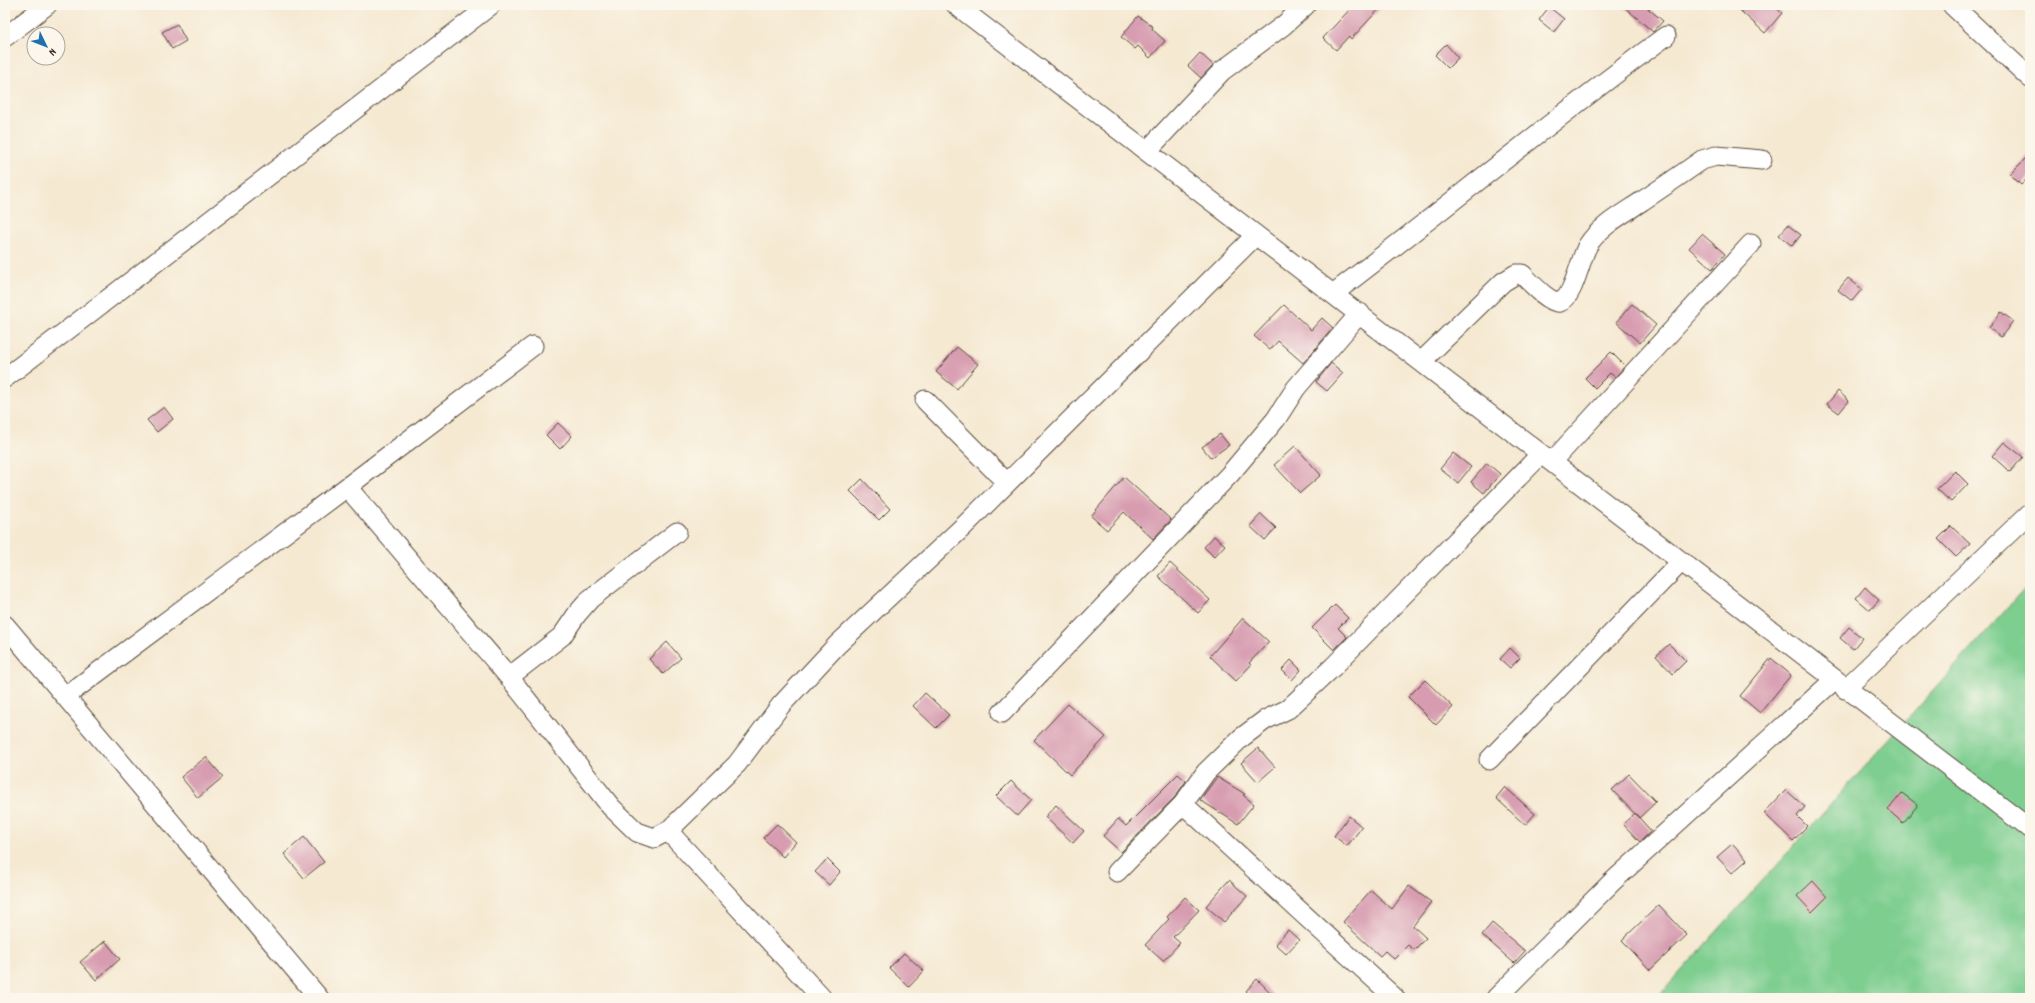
<svg xmlns="http://www.w3.org/2000/svg" width="2035" height="1003" viewBox="0 0 2035 1003" font-family="Dekko,sans-serif">
<rect width="100%" height="100%" fill="#fbf7ec"/>
<filter id="ink" filterUnits="userSpaceOnUse"><feTurbulence type="fractalNoise" baseFrequency=".025" numOctaves="2"/><feDisplacementMap in="SourceGraphic" scale="8" xChannelSelector="R" yChannelSelector="G"/><feConvolveMatrix kernelMatrix="1 2 1 2 8 2 1 2 1" color-interpolation-filters="sRGB"/></filter>
<filter id="wash" filterUnits="userSpaceOnUse"><feTurbulence type="fractalNoise" baseFrequency=".012" numOctaves="4" result="noise"/><feDisplacementMap in="SourceGraphic" scale="16" xChannelSelector="R" yChannelSelector="G"/><feGaussianBlur stdDeviation="0.9" result="paint"/><feColorMatrix in="noise" values="0 0 0 0 0 0 0 0 0 0 0 0 0 0 0 0 0 1.4 0 .05"/><feComposite in="paint" operator="in"/></filter>
<g filter="url(#wash)">
<rect width="100%" height="100%" fill="#f5e9d2"/>
<path fill="#7dce8f" stroke="#5c7c56" d="M2030,583v415h-373z"/>
<g id="blocks">
<path fill="#d79cb0" d="M1354,5h29l-32,34 -2,-3 -13,14 -13,-12z
M1622,5h22l19,16 -10,11z
M1734,5h39l9,8 -17,20z
M1549,7l15,12 -10,13 -15,-12z
M1138,16l15,11 -1,2 13,12 -15,17 -12,-12 -3,3 -14,-12z
M177,24l9,17 -14,8 -10,-17z
M1446,44l12,14 -10,10 -13,-13z
M1200,53l13,12 -12,13 -13,-12z
M2030,154v22l-9,9 -11,-11z
M1788,225l13,10 -9,11 -13,-11z
M1702,234l23,20 -13,15 -23,-21z
M1848,278l14,11 -10,12 -14,-11z
M1632,304l24,21 -16,18 -24,-21z
M1284,305l27,25 11,-12 11,10 -30,35 -25,-22 -8,9 -16,-14z
M2001,312l12,9 -12,16 -12,-9z
M957,347l21,17 -21,25 -21,-17z
M1611,352l14,14 -10,11 -5,-4 -15,15 -10,-10z
M1331,363l12,10 -16,18 -11,-9z
M1838,391l11,10 -10,12 -12,-9z
M164,407l9,12 -16,13 -10,-12z
M558,423l14,13 -12,13 -14,-14z
M1220,434l9,11 -18,13 -9,-11z
M2004,442l19,15 -13,15 -18,-16z
M1295,446l26,29 -21,18 -26,-28z
M1453,453l18,14 -13,16 -18,-14z
M1487,463l13,11 -16,19 -13,-11z
M1955,471l13,13 -17,18 -14,-13z
M1124,477l47,43 -18,19 -29,-27 -17,18 -16,-14z
M862,479l28,30 -11,11 -29,-29z
M1261,514l15,14 -11,12 -15,-14z
M1951,526l19,18 -14,13 -18,-18z
M1214,536l11,9 -11,12 -10,-10z
M1170,563l40,37 -12,13 -40,-37z
M1865,587l14,13 -9,10 -14,-12z
M1335,605l13,13 -10,10 9,9 -13,13 -22,-22z
M1243,618l26,24 -20,21 2,2 -15,16 -26,-25z
M1849,627l13,11 -9,11 -13,-11z
M667,642l14,16 -18,16 -14,-15z
M1669,644l17,17 -13,13 -17,-18z
M1510,648l10,10 -10,10 -10,-9z
M1771,658l20,17 -31,38 -20,-17z
M1291,660l10,10 -9,10 -10,-10z
M1425,680l28,27 -17,18 -28,-28z
M925,693l24,22 -13,13 -23,-22z
M1068,704l38,33 -36,38 -36,-35z
M1258,748l17,19 -17,15 -17,-19z
M206,757l17,20 -25,21 -17,-21z
M1178,774l8,7 -11,16 -54,55 -18,-16 15,-17 8,7z
M1629,774l27,28 -17,16 -27,-28z
M1217,777l28,17 -2,1 11,9 -16,20 -38,-24z
M1011,781l20,19 -14,16 -21,-20z
M1505,787l30,27 -10,11 -29,-27z
M1786,790l19,17 -8,9 10,10 -14,15 -29,-28z
M1902,793l16,12 -15,18 -15,-13z
M1056,805l28,26 -11,12 -28,-26z
M1635,813l16,18 -11,11 -17,-18z
M1349,816l13,11 -15,19 -13,-10z
M777,824l19,18 -13,15 -20,-19z
M304,837l20,25 -20,16 -20,-24z
M1732,844l15,16 -15,13 -15,-16z
M827,859l13,13 -11,13 -14,-13z
M1229,880l18,16 -23,26 -18,-16z
M1813,881l14,16 -15,15 -15,-16z
M1409,886l22,16 -18,24 13,12 -12,12 -6,-5 -14,14 -9,-8 -5,5 -37,-34 28,-32 21,19z
M1185,897l14,13 -26,27 7,6 -17,18 -18,-16 24,-26 -2,-2z
M1659,905l28,30 -37,35 -28,-30z
M1492,923l33,28 -11,12 -32,-28z
M1288,930l11,10 -13,14 -11,-10z
M105,941l15,18 -24,21 -16,-18z
M904,953l20,18 -15,16 -20,-19z
M1257,979l19,19h-22l-8,-7z"/>
</g>
</g>
<g filter="url(#ink)">
<use href="#blocks" fill-opacity="0" stroke="#574739" stroke-width="1"/>
<g fill="none" stroke-linecap="round" stroke-linejoin="round">
<defs>
<path id="minor" d="M956,5l1074,824
M1952,5l78,73
M5,37l42,-32
M1147,151l75,-80 62,-46 22,-20
M1334,293c111,-84 219,-174 332,-257
M1422,361l81,-79 13,-8h6c7,7 29,31 38,28 14,-5 20,-44 28,-57 12,-19 35,-31 54,-44 20,-13 40,-27 60,-41l14,-4 46,4
M5,378l486,-373
M925,400l82,83
M1552,462l199,-218
M347,487l162,190 102,130 26,25 17,6 14,-7 69,-67 44,-59 56,-60 127,-119 291,-290
M5,625l314,373
M509,677l53,-41 15,-22 13,-15 87,-67
M1845,689l185,-176
M66,696l281,-209 186,-141
M1002,713l228,-239 46,-55 20,-31 64,-75
M1489,760l192,-198
M1183,804l212,194
M668,831l154,167
M1117,872l66,-68 23,-32 35,-34 24,-18 23,-11 45,-42 208,-213
M1496,998l116,-116 222,-202"/>
</defs>
<use href="#minor" stroke="#574739" stroke-width="21"/>
<use href="#minor" stroke="#fff" stroke-width="19"/>
</g>
</g>
<rect width="2035" height="1003" fill="none" stroke="#fbf7ec" stroke-width="20"/>
<g transform="translate(46 46) rotate(133)"><circle r="19" fill="#fbf7ec" stroke="#aea59a"/>
<path d="M0-3L7 15L0 10L-7 15Z" fill="#1f6fb2"/>
<text y="-6" font-size="11" font-weight="bold" text-anchor="middle" fill="#3b2a1e">N</text>
</g>
</svg>
